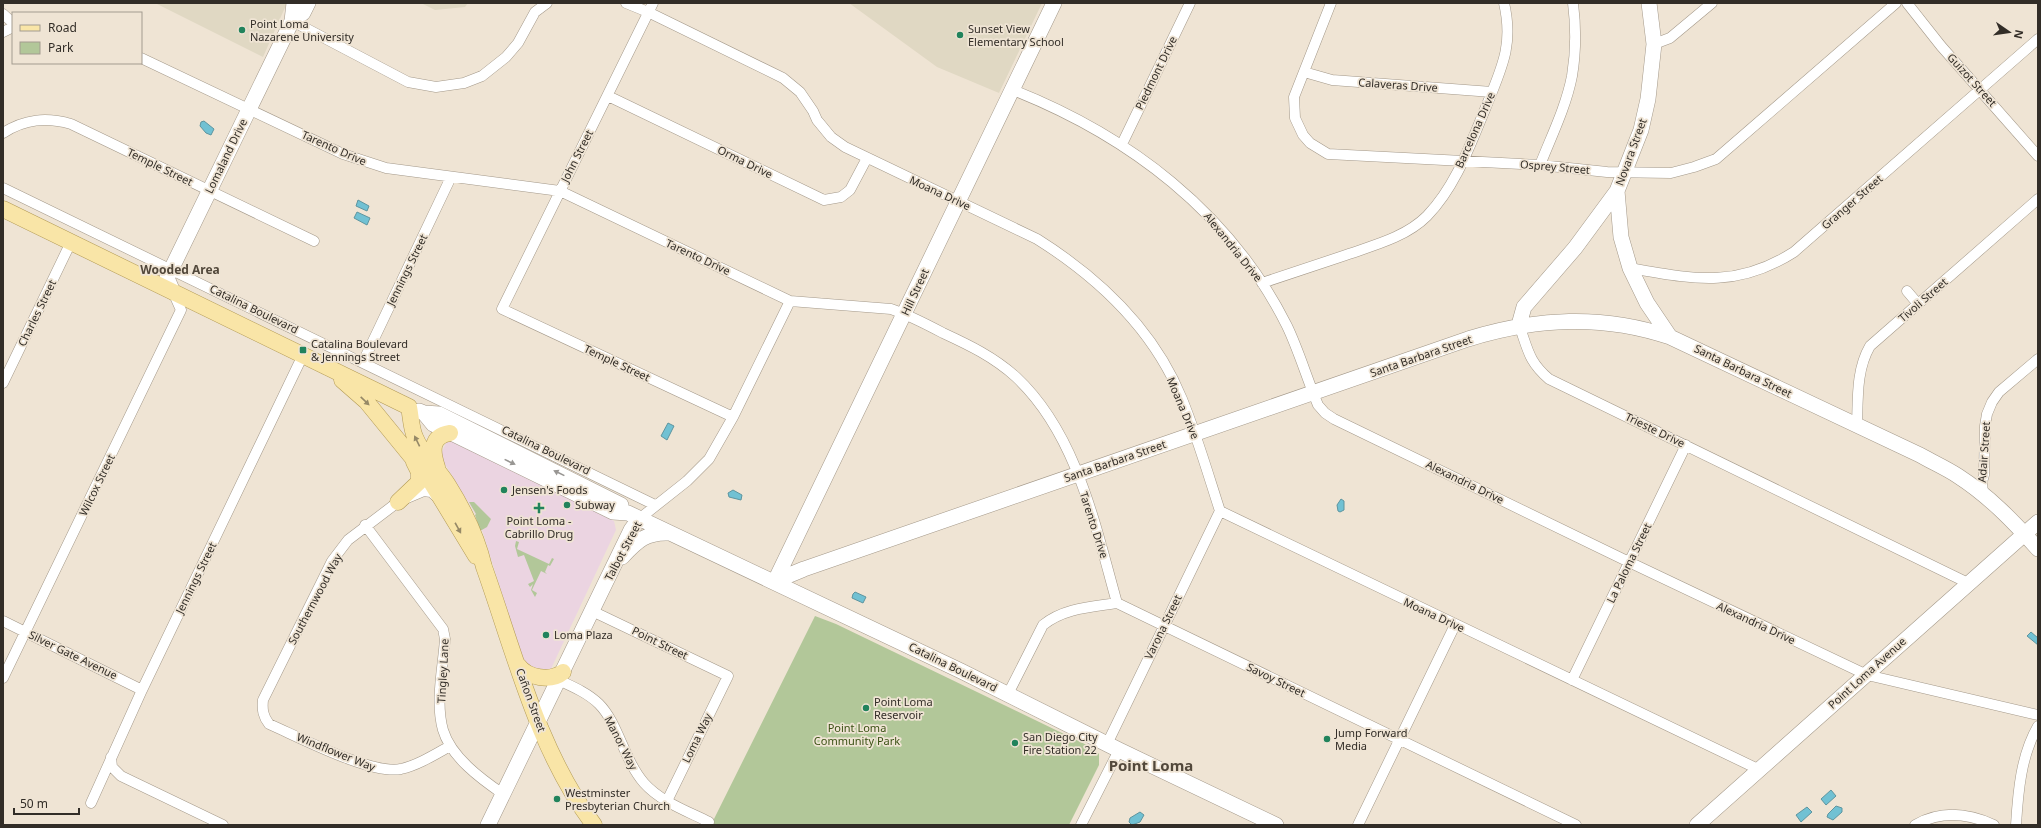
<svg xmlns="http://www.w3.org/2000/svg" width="2041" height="828" viewBox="0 0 2041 828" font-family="'Noto Sans',sans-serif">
<rect width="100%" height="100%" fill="#efe4d4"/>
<path fill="#ebd4e1" d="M447,441h4l163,80 2,9 -66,141 -23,-5 -6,-11 -42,-135 -39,-64z"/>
<path fill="#e0d8c3" d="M155,3h132l-24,54z
M421,3h47l-3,4 -30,3z
M849,3h193l-43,90 -62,-26z"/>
<path fill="#b2c799" d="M469,502h5l17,17 -4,8 -7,4 -5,-16 1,-1z
M516,541l3,1 -2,7 32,15 3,-6 2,1 -4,7 -2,-1 -3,7 2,2 -6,-3 -9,19 5,3 -2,4 -4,-7 2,-6 -3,3 -2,-3 6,-3 -10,-26 -6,2 -3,-11z
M815,616l21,8 257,124 6,6v11l-30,60h-358z"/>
<path fill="#71c1d3" stroke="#5e959f" d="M204,121l10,8 -3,6 -5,-2 -6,-7 1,-4z
M358,200l11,6 -2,5 -11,-5z
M357,212l13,6 -3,7 -13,-7z
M668,423l6,3 -7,14 -6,-4z
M733,490l9,5 -1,5 -12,-3 -1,-4z
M1341,499l3,2v9l-4,2 -2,-1 -1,-6z
M855,592l11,5 -3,6 -11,-5 1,-4z
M2031,632l7,6v7l-11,-9z
M1831,790l5,6 -10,9 -5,-6z
M1836,806l6,2v4l-9,8 -6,-3 1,-3z
M1807,807l5,5 -11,10 -5,-7z
M1140,812l4,3 -4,7 -8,3 -3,-3 1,-4z"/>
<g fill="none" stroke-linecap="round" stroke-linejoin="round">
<defs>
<path id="street" d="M626,3l22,9 135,66 17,14 13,19 4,9 14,17 14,10 192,92c62,39 117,91 145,160 15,37 26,75 38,112l540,259
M653,3l-151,306 231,108
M1331,3l-37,94 1,21 8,17 7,8 18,11 212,11 67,7 64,1 23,-6 22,-8 180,-156
M1907,3l34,43 97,110
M3,14l10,9
M292,21l116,61 28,5 28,-4 18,-7 24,-19 12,-14 17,-31 12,-9
M3,32l10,-5
M1654,44l16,-6 42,-35
M141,58l202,96 43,14 174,23 230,110 101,8c18,6 35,15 52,24 26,12 51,24 73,44 61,57 79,148 101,226
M1304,72l28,8 160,12
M1013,90c116,46 217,122 274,236 12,25 20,53 31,79l7,8 9,6 295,143 238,113 171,40
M608,96l216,104 17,-3 9,-7 17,-32
M3,133c22,-14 43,-16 68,-9l243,117
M1122,144l68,-141
M1540,165c11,-28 26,-58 32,-89 4,-24 4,-49 1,-73
M3,188l652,317
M1630,268c63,11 106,21 164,-16l244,-213
M1262,283c27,-9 54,-18 81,-27 28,-10 62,-18 84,-40 29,-30 43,-71 59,-109 15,-38 28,-61 18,-104
M1907,291l11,13
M1519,325c9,24 9,36 30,54l419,204
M363,362l88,-185
M3,383l68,-141
M1857,426c1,-27 -1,-56 13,-80l168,-147
M1983,494l-1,-12 2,-7 1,-49 2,-12 5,-12 7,-10 39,-33
M437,497l-6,-5 -7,-1 -26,11 -50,38 -16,21 -69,139c-1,10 0,16 6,24 30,13 102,51 132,45 17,-4 33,-14 49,-23
M639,519l48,-38 22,-22 24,-42 57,-116
M365,525l78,104 2,10c-2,29 -10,63 -2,91 8,27 38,49 60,64
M592,611l136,65 -61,125
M3,621l139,69
M3,678l178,-368 -8,-18
M554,678c15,7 33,14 45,26 19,19 25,56 45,79 17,19 43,28 65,39
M1572,680l114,-235
M1008,694l35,-69c21,-17 48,-18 74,-22l459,222
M1107,744l113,-233
M111,757l1,10 9,9 102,49
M91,803l51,-113 161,-335
M1081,825l38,-75
M1358,825l97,-200
M1915,825c26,-15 53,-12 79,0
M2016,825c2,-33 5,-70 22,-99"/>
<path id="secondary" d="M1649,3l5,41 -6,55 -7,31 -24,61 4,46 9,31 17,35 23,34
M292,21l11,-8 5,-10
M173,292l-6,-14 125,-257 2,-18
M1519,325l5,-18 51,-59 42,-57
M419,411l5,2 15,1 182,91
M424,413l9,11 180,88 15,1 333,158 158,79 157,75
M622,557c15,-16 24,-25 47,-24
M775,581l29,-12 664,-230c68,-21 134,-25 202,-2l250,118c12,7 26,13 38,21 31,20 56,46 80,73
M775,581l279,-578
M488,825l143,-295 8,-11
M1697,825l341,-303"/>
<path id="primary" d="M3,209l406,198c2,10 2,21 6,30 7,18 23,32 33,48 17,27 29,52 36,82 31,87 54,184 110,258
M342,380l24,21 62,76 48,79
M437,467c-5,-15 -7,-31 13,-34
M398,502l21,-20v-10l-5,-10
M518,665c9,13 33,17 45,7"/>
</defs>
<use href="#street" stroke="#a39889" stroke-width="11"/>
<use href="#secondary" stroke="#a39889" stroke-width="16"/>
<use href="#primary" stroke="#b19954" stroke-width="17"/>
<use href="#street" stroke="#fff" stroke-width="10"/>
<use href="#secondary" stroke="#fff" stroke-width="15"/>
<use href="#primary" stroke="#f9e5a7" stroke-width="16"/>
</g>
<defs><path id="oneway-solid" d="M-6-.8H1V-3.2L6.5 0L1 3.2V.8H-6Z"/></defs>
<g fill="#968967">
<use href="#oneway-solid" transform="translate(365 401) rotate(44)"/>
<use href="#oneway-solid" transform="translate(417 441) rotate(-116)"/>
<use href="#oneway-solid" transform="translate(458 528) rotate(61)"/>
</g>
<g fill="#989693">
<use href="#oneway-solid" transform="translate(510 462) rotate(26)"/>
<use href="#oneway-solid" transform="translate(559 473) rotate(-154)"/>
</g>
<g fill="#21835c" stroke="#efe4d4" stroke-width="1.5">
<circle cx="242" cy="30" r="4"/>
<circle cx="960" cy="35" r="4"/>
<rect x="299" y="346" width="8" height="8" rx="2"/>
<circle cx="504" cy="490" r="4"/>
<circle cx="567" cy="505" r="4"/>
<path d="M537 502h4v4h4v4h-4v4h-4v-4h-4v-4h4z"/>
<circle cx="546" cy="635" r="4"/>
<circle cx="866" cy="708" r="4"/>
<circle cx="1327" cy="739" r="4"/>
<circle cx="1015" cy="743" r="4"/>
<circle cx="557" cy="799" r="4"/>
</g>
<g text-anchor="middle" stroke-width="3.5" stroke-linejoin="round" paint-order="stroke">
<g font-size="11" fill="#322d27" stroke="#efe4d4" text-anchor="start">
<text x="250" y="28">Point Loma<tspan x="250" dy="13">Nazarene University</tspan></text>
<text x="968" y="33">Sunset View<tspan x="968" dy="13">Elementary School</tspan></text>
<text x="311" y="348">Catalina Boulevard<tspan x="311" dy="13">&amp; Jennings Street</tspan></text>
<text x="512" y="494">Jensen's Foods</text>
<text x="575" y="509">Subway</text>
<text x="539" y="525" text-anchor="middle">Point Loma -<tspan x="539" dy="13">Cabrillo Drug</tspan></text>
<text x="554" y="639">Loma Plaza</text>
<text x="874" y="706">Point Loma<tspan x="874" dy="13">Reservoir</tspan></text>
<text x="1335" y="737">Jump Forward<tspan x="1335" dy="13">Media</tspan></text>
<text x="1023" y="741">San Diego City<tspan x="1023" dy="13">Fire Station 22</tspan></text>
<text x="565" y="797">Westminster<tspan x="565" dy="13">Presbyterian Church</tspan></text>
</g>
<g font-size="11" fill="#322d27" stroke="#efe4d4">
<text transform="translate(1156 73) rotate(-64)" y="4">Piedmont Drive</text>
<text transform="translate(1972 80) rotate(48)" y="4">Guizot Street</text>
<text transform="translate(1398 85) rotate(4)" y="4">Calaveras Drive</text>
<text transform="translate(1475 130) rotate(-66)" y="4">Barcelona Drive</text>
<text transform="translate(334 148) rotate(24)" y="4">Tarento Drive</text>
<text transform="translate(1631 152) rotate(-70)" y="4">Novara Street</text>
<text transform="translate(226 156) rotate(-64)" y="4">Lomaland Drive</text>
<text transform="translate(577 156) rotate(-63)" y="4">John Street</text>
<text transform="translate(745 162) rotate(26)" y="4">Orma Drive</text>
<text transform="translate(160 167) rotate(26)" y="4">Temple Street</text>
<text transform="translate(1555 167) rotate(5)" y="4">Osprey Street</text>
<text transform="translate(940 193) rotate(25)" y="4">Moana Drive</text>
<text transform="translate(1852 202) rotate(-41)" y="4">Granger Street</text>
<text transform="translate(1233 247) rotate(51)" y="4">Alexandria Drive</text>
<text transform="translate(698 257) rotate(25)" y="4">Tarento Drive</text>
<text transform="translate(407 270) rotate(-64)" y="4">Jennings Street</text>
<text transform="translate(915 292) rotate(-65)" y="4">Hill Street</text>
<text transform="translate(1923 300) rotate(-41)" y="4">Tivoli Street</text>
<text transform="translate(254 309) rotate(26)" y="4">Catalina Boulevard</text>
<text transform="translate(37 313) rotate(-64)" y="4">Charles Street</text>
<text transform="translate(1421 356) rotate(-19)" y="4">Santa Barbara Street</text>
<text transform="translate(617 363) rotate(25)" y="4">Temple Street</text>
<text transform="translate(1743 371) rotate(26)" y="4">Santa Barbara Street</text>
<text transform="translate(1183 408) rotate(67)" y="4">Moana Drive</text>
<text transform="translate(1655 430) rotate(26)" y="4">Trieste Drive</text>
<text transform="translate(546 450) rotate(26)" y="4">Catalina Boulevard</text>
<text transform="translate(1984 452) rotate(-86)" y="4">Adair Street</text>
<text transform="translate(1115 461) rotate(-19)" y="4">Santa Barbara Street</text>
<text transform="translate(1465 482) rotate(26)" y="4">Alexandria Drive</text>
<text transform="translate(97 485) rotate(-64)" y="4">Wilcox Street</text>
<text transform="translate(1094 525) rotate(72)" y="4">Tarento Drive</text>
<text transform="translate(623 551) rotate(-62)" y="4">Talbot Street</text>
<text transform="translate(1629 563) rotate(-64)" y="4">La Paloma Street</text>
<text transform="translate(196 578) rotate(-64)" y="4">Jennings Street</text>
<text transform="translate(315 599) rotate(-62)" y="4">Southernwood Way</text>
<text transform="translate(1434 615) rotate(25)" y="4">Moana Drive</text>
<text transform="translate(1756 623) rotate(25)" y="4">Alexandria Drive</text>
<text transform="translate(1163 627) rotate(-64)" y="4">Varona Street</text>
<text transform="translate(660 643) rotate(26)" y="4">Point Street</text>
<text transform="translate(73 655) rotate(26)" y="4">Silver Gate Avenue</text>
<text transform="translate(953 667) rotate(26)" y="4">Catalina Boulevard</text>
<text transform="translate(443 671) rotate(-87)" y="4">Tingley Lane</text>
<text transform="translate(1867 673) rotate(-42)" y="4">Point Loma Avenue</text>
<text transform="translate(1276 680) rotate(26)" y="4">Savoy Street</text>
<text transform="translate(531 700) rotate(70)" y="4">Cañon Street</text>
<text transform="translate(697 738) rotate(-64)" y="4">Loma Way</text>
<text transform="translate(621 743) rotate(63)" y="4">Manor Way</text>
<text transform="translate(336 752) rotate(22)" y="4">Windflower Way</text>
</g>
<g font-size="11" fill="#395013" stroke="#efe4d4">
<text x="857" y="732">Point Loma<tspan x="857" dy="13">Community Park</tspan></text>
</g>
<g font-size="12" font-weight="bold" fill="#52483b" stroke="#efe4d4">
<text x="180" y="274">Wooded Area</text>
</g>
<g font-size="15" font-weight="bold" fill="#52483b" stroke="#efe4d4">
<text x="1151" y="771">Point Loma</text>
</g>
</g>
<rect width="2041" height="828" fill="none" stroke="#322d27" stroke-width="8"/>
<rect x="12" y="12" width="130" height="52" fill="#efe4d4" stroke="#a39b8f"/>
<rect x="20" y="25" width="20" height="6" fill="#f9e5a7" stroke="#a39b8f"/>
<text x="48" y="32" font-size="12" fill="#322d27">Road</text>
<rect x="20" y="42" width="20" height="12" fill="#b2c799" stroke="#a39b8f"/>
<text x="48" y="52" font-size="12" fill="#322d27">Park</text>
<g transform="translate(2009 32) rotate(103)" stroke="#efe4d4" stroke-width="3" paint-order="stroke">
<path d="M0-3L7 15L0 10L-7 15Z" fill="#322d27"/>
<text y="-6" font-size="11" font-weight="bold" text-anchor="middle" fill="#322d27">N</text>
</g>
<path d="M14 808v6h65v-6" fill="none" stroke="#322d27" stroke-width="2"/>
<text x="20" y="808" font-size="12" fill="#322d27" stroke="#efe4d4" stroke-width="3" paint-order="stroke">50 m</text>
</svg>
